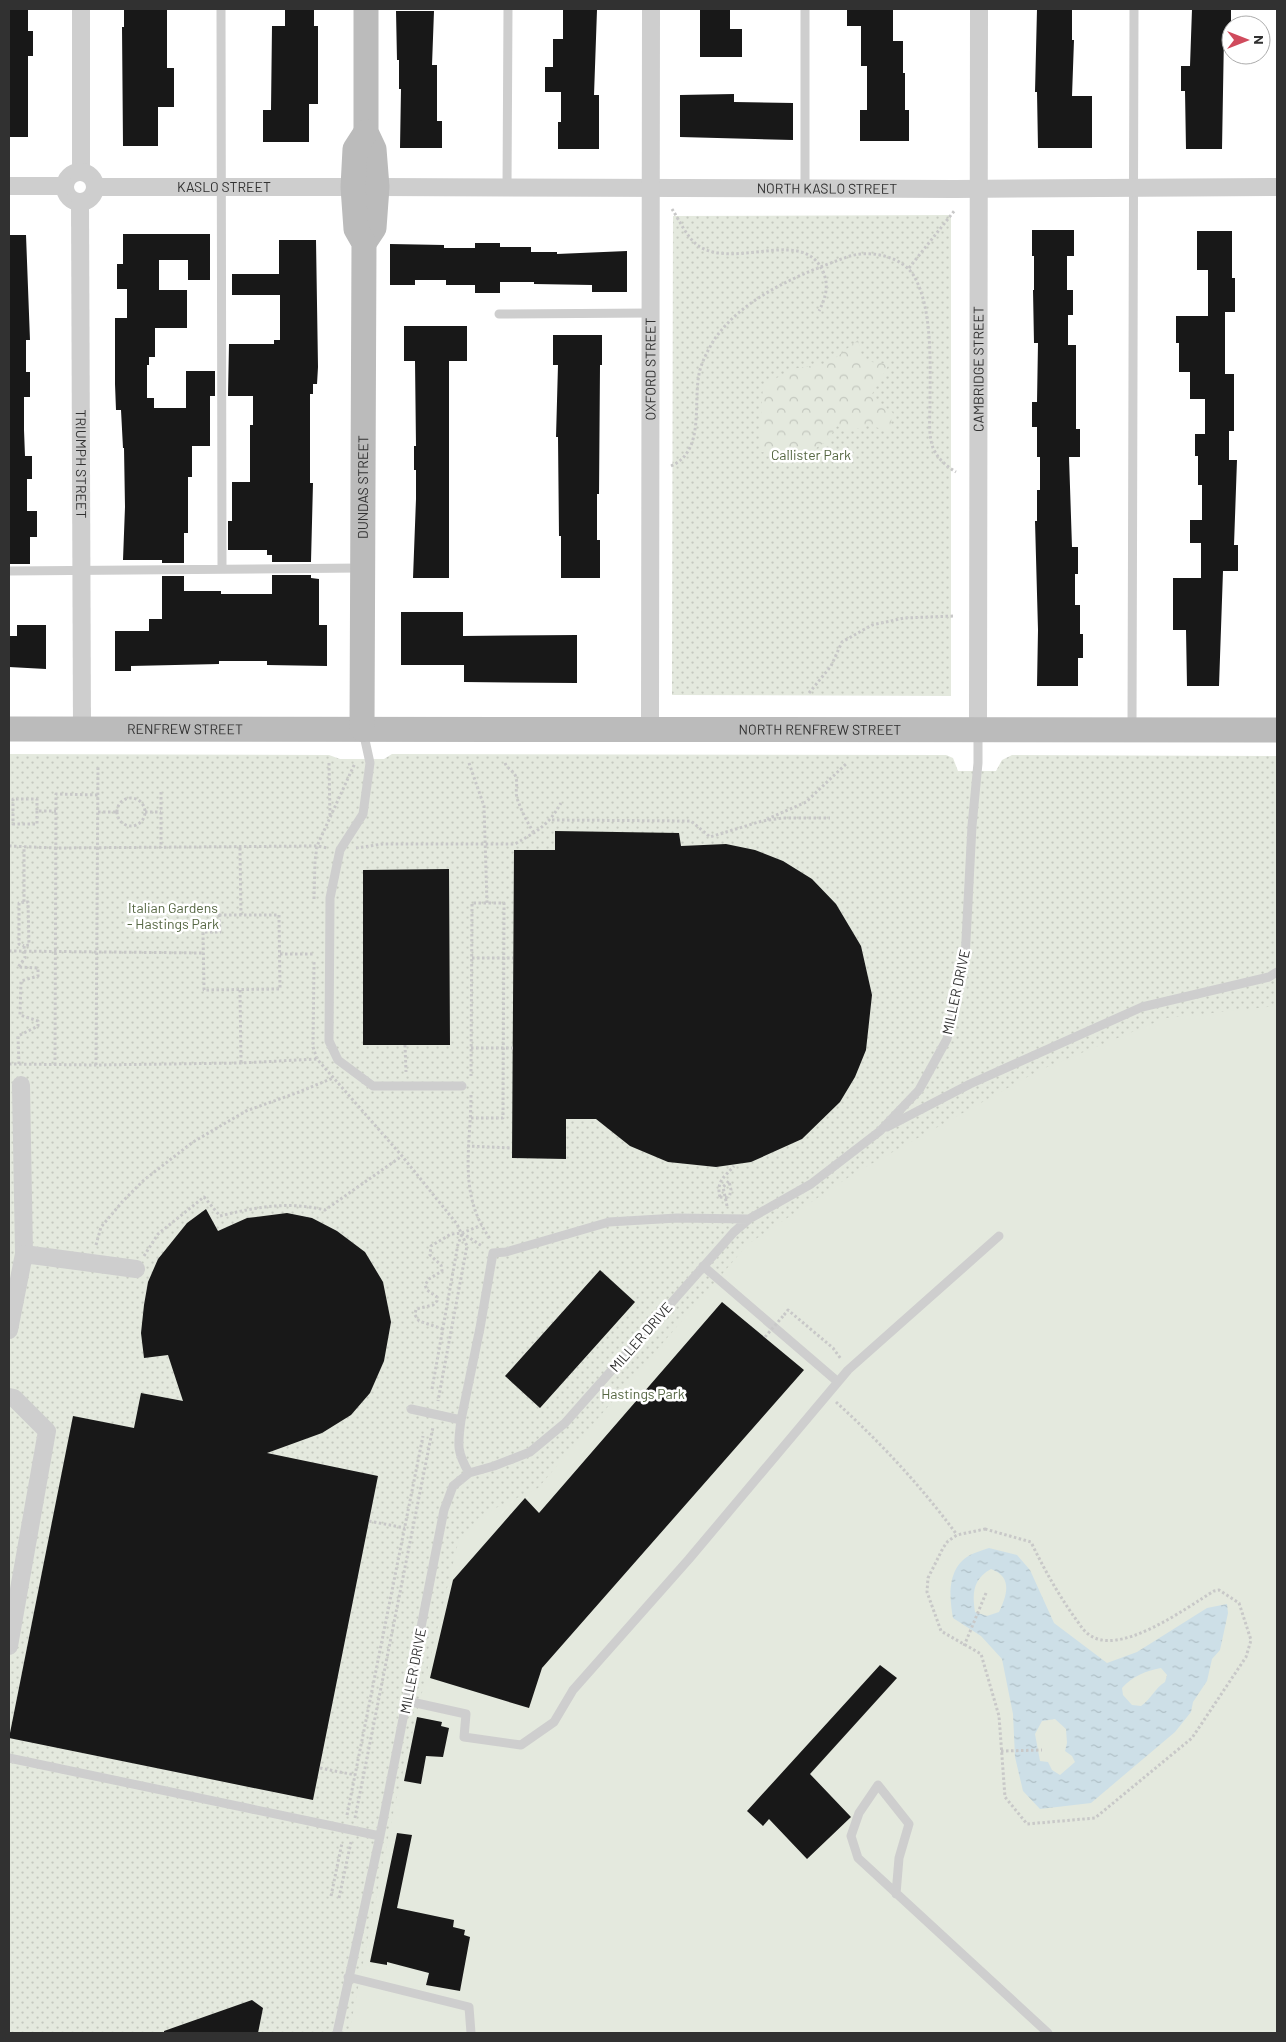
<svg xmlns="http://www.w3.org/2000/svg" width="1286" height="2042" viewBox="0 0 1286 2042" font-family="Barlow,sans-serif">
<defs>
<pattern id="grass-dots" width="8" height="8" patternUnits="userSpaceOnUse" patternTransform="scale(1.25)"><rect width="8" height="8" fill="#e4e9de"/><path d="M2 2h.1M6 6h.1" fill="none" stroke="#c4c8bf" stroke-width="1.8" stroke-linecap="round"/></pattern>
<pattern id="forest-crowns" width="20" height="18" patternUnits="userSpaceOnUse" patternTransform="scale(1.25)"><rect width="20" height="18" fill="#e4e9de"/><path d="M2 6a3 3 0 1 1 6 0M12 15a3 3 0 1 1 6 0" fill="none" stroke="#c4c8bf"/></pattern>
<pattern id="water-ripples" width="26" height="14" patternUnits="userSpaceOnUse" patternTransform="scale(1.25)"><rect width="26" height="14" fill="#cddfe7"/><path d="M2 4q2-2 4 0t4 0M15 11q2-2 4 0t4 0" fill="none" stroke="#b0c0c7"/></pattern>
</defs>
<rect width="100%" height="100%" fill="#fff"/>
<path fill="url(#grass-dots)" d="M951,215v481l-279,-1 1,-479z
M9,754l320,1 11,4h44l8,-5 554,1 7,3 5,13h38l6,-11 10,-5 265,1v1277h-1268z"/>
<path fill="url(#forest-crowns)" d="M858,340l5,21 26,3 -18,32 22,17 -4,18 -21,-6 -17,6 -14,-5 -10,15 -25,16 -41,-5v-36l2,-30 29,-17 37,-6z"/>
<path fill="#e4e9de" d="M1277,1006v1027h-928l45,-224 64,-266 23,-28 57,-27 210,-244 107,-71 185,-103 126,-52z"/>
<path fill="url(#water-ripples)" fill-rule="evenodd" d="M989,1548l28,7 13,15 24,53 53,40 30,-11 70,-44 20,-4 1,9 -8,37 -8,9 -5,22 -14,21 -2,10 -16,20 -84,71 -51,6 -17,-18 -8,-34 -2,-43 -11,-55 -21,-23 -28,-18c-4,-22 -6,-50 17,-63 6,-3 13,-5 19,-7zM991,1569c22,8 16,26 8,43l-12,4 -12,-4c-3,-19 -2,-33 16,-43zM1161,1668l6,7 -2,7c-10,6 -14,17 -24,24l-9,-1 -9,-10 -1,-7c11,-12 23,-17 39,-20zM1055,1719l11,10 1,14 -2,8 7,5 3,6 -15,13 -8,-5 -4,-8 -8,-1 -5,-27 7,-13z"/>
<path fill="#181818" d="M9,9h19v22h5v25h-5v81h-19z
M124,9h43v59h7v39h-16v39h-35l-1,-119h2z
M285,9h29v17h4v78h-9v38h-46v-32h8l1,-84h13z
M700,9h30v20h12v28h-42z
M847,9h46v32h10v32h2v37h4v31h-49v-31h7v-44h-6v-40h-14z
M1037,9h35v31h2l-2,56h20v52h-54l-1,-56h-2z
M1192,9h39v25h-7l-2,115h-36l-1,-58h-4v-25h9z
M563,10h34l-3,85h5v54h-41v-27h3v-30h-16v-25h8v-28h10z
M396,11h38l-2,54h5v56h5v27h-42l1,-59h-2v-29h-2z
M734,94v8l59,1v37l-113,-3v-42z
M1032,230h42v26h-7v34h6v25h-5v30h8v84h4v28h-11l3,90h6v27h-3v31h5v29h3v24h-5v28h-41l1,-56 -3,-109h2v-31h3v-33h-3v-30h-5v-25h5l1,-59h-4l-1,-53h1v-34h-2z
M1197,231h35v47h3v34h-10v62h9v57h-5v29h8l-3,85h4v26h-15l-4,115h-32l-1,-56h-13v-52h28v-35h-11v-23h12v-35h-4v-29h-3v-22h10v-35h-15v-27h-11v-29h-3v-27h32v-46h-11z
M123,234h87v46h-22v-20h-29v30h28v38h-32v29h-6v8h-2v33h7v10h32v-37h29v25h-5v50h-18v31h-4v56h-4v30h-22v-3h-39l2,-53 -1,-59h-1l-2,-38h-5l-1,-26v-66h12v-29h-10v-25h6z
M9,235h17l4,105h-4v32h4v25h-6v33l1,26h7v23h-5v32h10v26h-7v27h-21z
M279,240h37l2,127 -1,17h-4v10h-3v89h3l-2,79h-39v-7h-5v-5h-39v-29h4v-39h18v-57h3v-29h-25l1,-52h45v-4h6v-45h-48v-21h47z
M475,243h25v4h31v5h26v2l70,-3v41h-35v-7l-58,-1v-2h-34v11h-25v-8h-29v-5h-31v5h-25v-41l54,1v3h31z
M404,326h63v35h-18v217h-36l3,-79v-29h-2v-24h2l-1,-85h-11z
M553,335h49v30h-2l-1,129h-2v46h3v38h-39v-42h-2l-1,-99h-2l2,-72h-5z
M272,575h39v3l8,1v46h8v41l-60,-1v-4h-48v3l-88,2v5h-16v-40h34v-12h13v-43h22v15h37v3h51z
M401,612h62v24l114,-1v48l-113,-1v-17h-63z
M17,625h29v44l-37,-2v-31h8z
M555,831l124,2 2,13 45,-2 29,6 28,11 29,18 24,25 25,42 11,49 -6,55 -11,27 -15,25 -38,37 -51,23 -35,5 -48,-5 -38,-16 -34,-27h-30v40l-54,-1 2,-308h41z
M449,869l1,176h-87v-175z
M206,1209l12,22 29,-13 40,-5 25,5 25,13 28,21 18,30 8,40 -7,39 -14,32 -19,22 -29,18 -55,20 111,23 -65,324 -304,-62 64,-322 61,12 7,-35 42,8 -15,-46 -24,3 -3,-25 3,-28 4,-23 10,-23 29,-36z
M600,1270l35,32 -95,106 -35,-32z
M722,1302l82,68 -262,298 -13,40 -99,-30 23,-98 72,-82 14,15z
M880,1665l17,13 -87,96 41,43 -44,42 -38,-40 -6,7 -16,-15z
M417,1717l25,5 -1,4 8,2 -6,29 -17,-1 -5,28 -17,-3z
M397,1833l15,2 -15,73 57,12 -1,7 12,3 -1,5 6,2 -10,54 -34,-6 3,-12 -42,-11v3l-17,-3z
M252,2000l11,8 -5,25h-94v-2z"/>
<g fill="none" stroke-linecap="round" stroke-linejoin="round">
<path stroke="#c8c8c8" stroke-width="3" stroke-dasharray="2.5 2.5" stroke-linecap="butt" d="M672,209c8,12 16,32 30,39 39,20 104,-22 122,26 5,13 1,25 -5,37
M909,268l46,-58
M671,466c34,-15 22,-61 28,-92 2,-11 9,-24 15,-34 29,-43 86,-66 133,-83 22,-8 55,-1 67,19 19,33 16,89 16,127 0,14 -2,31 3,45 5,11 13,18 23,24
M809,693l22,-27 11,-24 30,-17 32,-7 51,-2
M329,763l1,54
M469,763l15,43 3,97
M505,763c2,6 10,8 11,15 2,6 -1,13 1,20 4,12 10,24 17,35
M161,792v56
M117 812a14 14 0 1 1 28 0a14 14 0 1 1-28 0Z
M37,811v13h-24v-25h24v12h19
M98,812h19
M145,812h16
M767,819l39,-17 41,-39
M552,820l139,1 19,16 52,-16 21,-3h47
M9,846l47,2 261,-2 11,2
M240,848l1,67
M356,848l27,-4h132c22,-13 33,-18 46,-41
M314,899l1,-38 2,-15 38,-83
M24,902l-5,1v41l5,2
M219,915h60l1,74 -76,1 -1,-58h17z
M9,951l194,2
M280,954h34
M472,958h41
M314,962l-1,85 4,12 85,97 55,68 10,22 -29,155
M240,990l1,73
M405,1045l1,27
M471,1048h42
M9,1064l87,1 145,-2 76,-4
M19,1064l-1,-28 20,-10v-5l-18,-6 1,-34 17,-5v-8l-20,-1 7,-9 -1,-12 5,-1 -1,-43h-4v-56
M55,1065l1,-271 42,1
M96,1065l2,-300
M471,1095c0,52 -14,99 20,145
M471,1118h32l1,-215h-32l-1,173
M467,1146l45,2
M720,1197c-4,-15 4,-20 14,-31
M727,1206l-4,-19 6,-6 2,9 -2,8
M462,1233l20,13
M96,1245l5,-18 22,-26 21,-21 49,-38 53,-31 53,-19 34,-14
M144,1256l14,-22 46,-37 16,19c36,-9 68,-15 105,-6l77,-54
M784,1315l4,-5 45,38 8,11
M443,1329l-24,-8 -4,-6 1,-6 17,-4 4,-4v-4l-10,-7 -2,-5 4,-6 13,-8 -1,-6 -11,-10 1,-9 20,-12 11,-1 20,-8
M432,1389l26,-145 4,-10
M836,1402c44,40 86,85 121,133
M369,1521l36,7
M985,1529l46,13c13,27 27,52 44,76 4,5 7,11 12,15 30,27 100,-26 127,-42l5,-1 20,13 12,37 -5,17 -54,81 -97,80 -68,6 -22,-27 -6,-81 -18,-62 -40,-23 -14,-39 1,-14 15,-30 5,-7 9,-6z
M964,1646l22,-53
M1001,1751l41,-1
M320,1768l35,7
M347,1815l76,-379
M355,1818l78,-391
M331,1896l11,-53
M339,1898l12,-56"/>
<path stroke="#cecece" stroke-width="9" d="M221,9l1,559
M805,9v178
M507,187l1,-178
M499,314l151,-1
M9,571l351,-3
M1132,729l2,-720
M363,731l7,32 -7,51 -23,36 -10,48 -1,143 9,19 35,26h89
M887,1127l83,-43 172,-77 127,-30 8,-5
M703,1266l135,116
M411,1409l50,11c-3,24 -5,31 8,53
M461,1420l19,-92 13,-75 13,-1 103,-30 68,-4 72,1
M407,1701l59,13 -2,23 57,8 33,-23 19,-32 116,-131 159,-189 151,-134
M9,1758l371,78
M896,1894l3,-36 10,-34 -31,-39 -19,28 -8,23 7,22 190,175
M348,1977l121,30 2,26
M337,2033l43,-197 64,-326 9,-24 16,-13 25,-7 36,-14 35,-29 169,-191 15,-13 62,-35 69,-53 39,-41 28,-51 18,-80 7,-133 6,-63v-32"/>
<g stroke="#cecece" stroke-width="18">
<path d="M81,172v-163"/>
<circle cx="80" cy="187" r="15"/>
<path d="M9,186h56"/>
<path id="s1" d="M95,187h258"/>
<path id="s2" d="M377,187l578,2 322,-2"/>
<path id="s3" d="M80,202l2,527"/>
<path id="s4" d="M650,729l1,-720"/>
<path id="s5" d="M978,729l1,-720"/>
<path d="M21,1085l3,169"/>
<path d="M9,1330l15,-76 112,15"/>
<path d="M9,1397l5,1 33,33 -38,215"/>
</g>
<g stroke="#bbb" stroke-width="25">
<path d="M364,243l10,-15 3,-41 -3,-38 -8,-17v-123"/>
<path id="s6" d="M9,729l1268,1"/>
<path id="s7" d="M362,729l2,-486 -8,-14 -3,-42 2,-38 11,-17"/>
</g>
<path stroke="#c8c8c8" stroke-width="3" stroke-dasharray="2.5 2.5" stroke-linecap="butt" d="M720,1197l9,1
M765,1337l19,-22"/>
</g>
<g text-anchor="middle" stroke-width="5" stroke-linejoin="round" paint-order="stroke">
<g font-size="14" fill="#313131" stroke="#fff">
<text dy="5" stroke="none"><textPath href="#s1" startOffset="129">KASLO STREET</textPath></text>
<text dy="5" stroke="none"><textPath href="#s2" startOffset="450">NORTH KASLO STREET</textPath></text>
<text dy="5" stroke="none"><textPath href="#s4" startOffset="360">OXFORD STREET</textPath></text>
<text dy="5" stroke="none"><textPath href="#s5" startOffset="360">CAMBRIDGE STREET</textPath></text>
<text dy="5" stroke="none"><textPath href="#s3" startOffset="262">TRIUMPH STREET</textPath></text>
<text dy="5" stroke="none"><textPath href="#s7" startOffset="242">DUNDAS STREET</textPath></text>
<text dy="5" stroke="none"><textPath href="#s6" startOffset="176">RENFREW STREET</textPath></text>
<text dy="5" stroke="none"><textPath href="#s6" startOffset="811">NORTH RENFREW STREET</textPath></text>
<text transform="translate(956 992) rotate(-78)" y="5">MILLER DRIVE</text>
<text transform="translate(641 1337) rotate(-49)" y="5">MILLER DRIVE</text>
<text transform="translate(413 1671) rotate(-79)" y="5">MILLER DRIVE</text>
</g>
<g font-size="14" fill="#566743" stroke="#fff">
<text x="811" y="460">Callister Park</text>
<text x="173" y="913">Italian Gardens<tspan x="173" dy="16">- Hastings Park</tspan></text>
<text x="643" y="1399">Hastings Park</text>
</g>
</g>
<rect width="1286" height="2042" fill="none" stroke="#313131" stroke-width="20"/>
<g transform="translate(1246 40) rotate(90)"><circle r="24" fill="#ffffff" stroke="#adadad"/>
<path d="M0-4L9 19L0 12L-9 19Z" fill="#d04b5d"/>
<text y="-8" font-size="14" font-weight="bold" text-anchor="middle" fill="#313131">N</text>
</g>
</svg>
